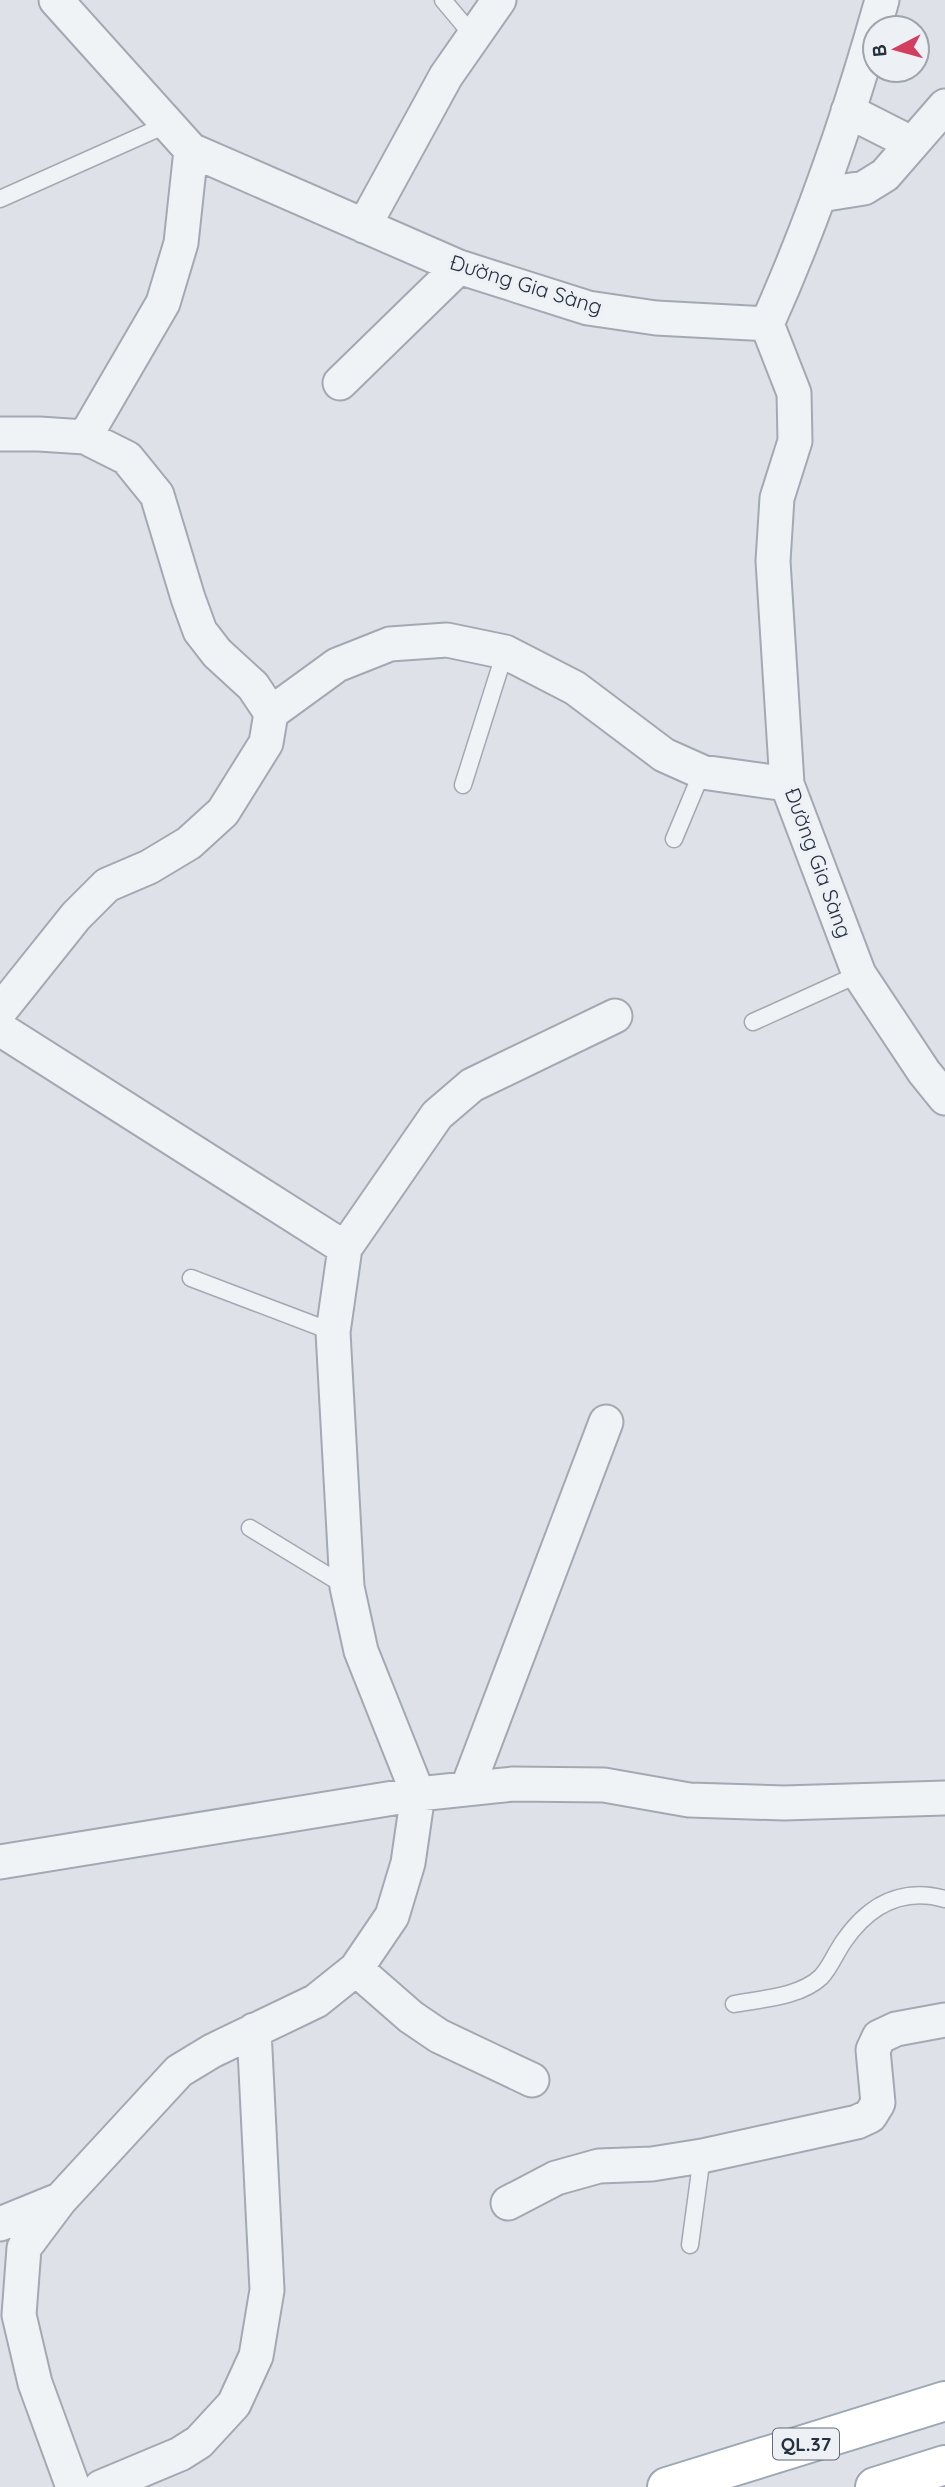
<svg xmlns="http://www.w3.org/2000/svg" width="945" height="2487" viewBox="0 0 945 2487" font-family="Quicksand,sans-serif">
<rect width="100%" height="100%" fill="#dee2e8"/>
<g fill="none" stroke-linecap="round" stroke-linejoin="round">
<defs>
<path id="service" d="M443,0l31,37
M0,199l168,-75
M463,785l42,-133
M674,839l28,-67
M753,1022l106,-48
M191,1278l142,54
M250,1528l97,59
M734,2004c27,-5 66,-7 87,-27 9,-9 15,-25 23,-36 25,-36 58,-54 101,-42
M690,2245l12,-89"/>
<path id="minor" d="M56,0l135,150 268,117 129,41 68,10 111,6 27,69 1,48 -18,57 -4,63 14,223 72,190 65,98 21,26
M848,111l63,32
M820,195l44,-7 21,-13 60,-69
M364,226l82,-150 53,-76
M767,324c47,-105 84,-213 115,-324
M340,383l119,-116
M0,434h39l46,3 42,21 30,37 31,103 12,33 17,22 36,33 18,27 -5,30 -43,69 -34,31 -40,24 -42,18 -31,31 -76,95
M85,437l78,-134 18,-60 10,-93
M271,713l66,-48 53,-21 57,-4 58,12 70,36 89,67 38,17 85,12
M0,1029l345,219
M467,1789l139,-367
M0,1862l418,-68 95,-10 91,1 85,15 95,3 161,-5
M356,1969l55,48 28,19 93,44
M508,2203l48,-25 43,-12 53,-2 50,-8 155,-34 13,-6 8,-13 -5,-53 6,-13 17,-8 49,-9
M0,2224l59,-24
M73,2487l-38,-104 -16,-68 5,-67 36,-48 119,-129 33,-20 104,-50 40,-32 36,-53 16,-53 10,-69 -57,-143 -14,-64 -14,-255 12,-84 92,-133 35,-30 143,-69
M101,2487l79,-33 19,-12 35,-38 22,-48 11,-66 -13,-260"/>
<path id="primary" d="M667,2487l278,-86
M875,2487l70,-22"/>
</defs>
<use href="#service" stroke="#a3a9b2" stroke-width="19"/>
<use href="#minor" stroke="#a3a9b2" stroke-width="37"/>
<use href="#primary" stroke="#9ca8b4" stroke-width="42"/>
<use href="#service" stroke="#f0f3f6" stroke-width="16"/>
<use href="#minor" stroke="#f0f3f6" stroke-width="33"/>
<use href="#primary" stroke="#fff" stroke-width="38"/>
</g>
<g text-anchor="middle" stroke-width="7" stroke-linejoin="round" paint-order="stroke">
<rect fill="#edf1f5" stroke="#626b76" stroke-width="2" x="773" y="2428.5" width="66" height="31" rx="5"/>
<g font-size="19" font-weight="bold" fill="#26313f">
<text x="806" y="2451">QL.37</text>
</g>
<g font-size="21" fill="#26313f" stroke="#edf1f5">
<text transform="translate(526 285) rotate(17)" y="7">Đường Gia Sàng</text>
<text transform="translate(818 863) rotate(70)" y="7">Đường Gia Sàng</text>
</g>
</g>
<g transform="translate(896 49) rotate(264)"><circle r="33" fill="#edf1f5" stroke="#9da4ac" stroke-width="2"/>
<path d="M0-5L12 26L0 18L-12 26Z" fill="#d33d5e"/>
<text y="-10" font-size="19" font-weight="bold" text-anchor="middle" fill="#26313f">B</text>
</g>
</svg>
